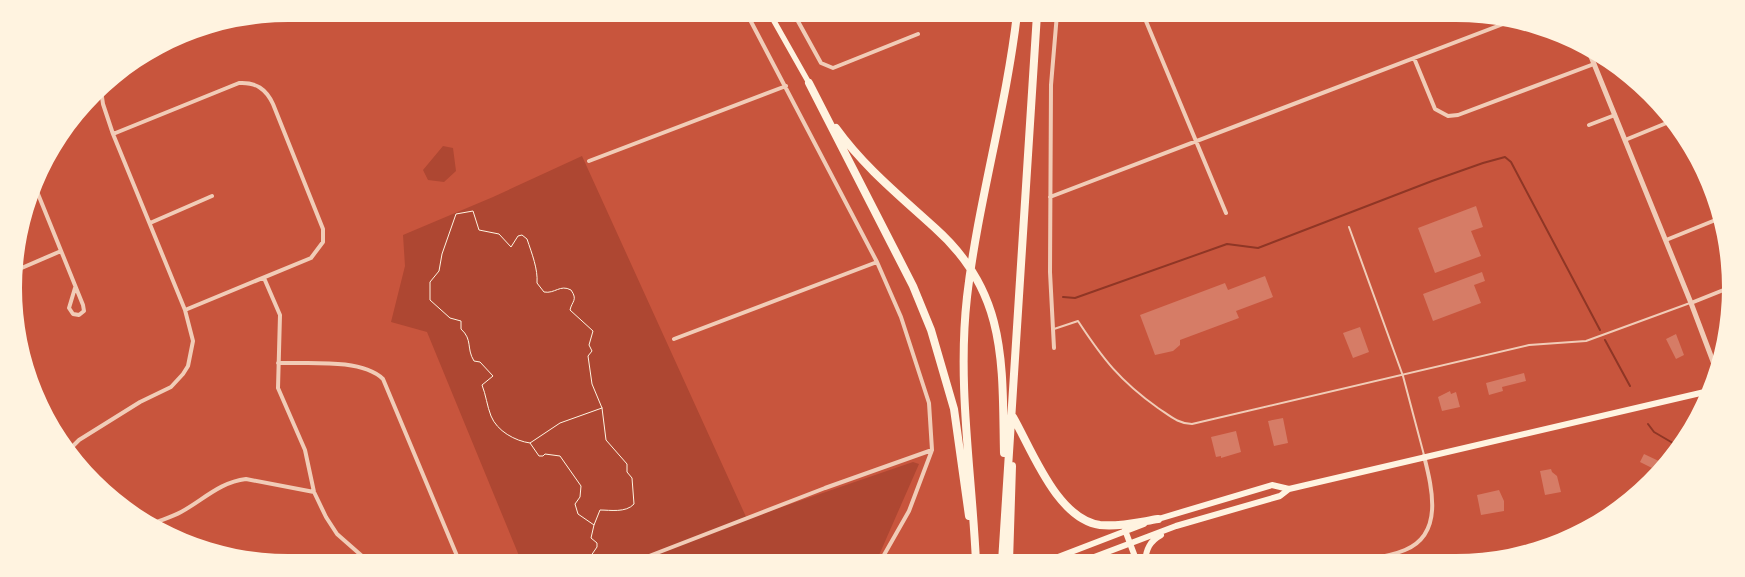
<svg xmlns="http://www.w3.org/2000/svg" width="1745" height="577" viewBox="0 0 1745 577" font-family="'PT Sans Narrow',sans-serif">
<rect width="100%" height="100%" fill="#c8553d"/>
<path fill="#ae4732" d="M443,146l10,2 3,23 -12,11 -16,-2 -5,-10z
M582,156l165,363 166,-57 6,2 -43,98 -354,1 -95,-231 -36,-10 14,-56 -2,-31 90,-38z"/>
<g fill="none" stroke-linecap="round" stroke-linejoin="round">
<path stroke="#8f3625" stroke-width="2" d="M1063,297l12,1 152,-54 31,4 174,-67 51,-18 22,-6 6,5 89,168
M1605,340l25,46
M1648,424l6,8 24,14"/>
</g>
<path fill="#d67c66" d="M1476,206l7,21 -12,4 10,25 -46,17 -17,-45z
M1482,272l3,9 -11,4 7,18 -48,18 -10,-27z
M1265,276l8,21 -37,14 3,7 -59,22v5l-7,6 -18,4 -15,-40 85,-32 3,7z
M1360,327l9,25 -16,6 -10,-25z
M1676,334l8,21 -8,4 -10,-20z
M1524,373l2,8 -24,6 1,4 -14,4 -3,-12z
M1450,391l1,3 5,-2 4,15 -18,4 -4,-14z
M1283,418l5,25 -14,3 -6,-25z
M1236,431l5,21 -20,6v-2l-5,1 -5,-20z
M1644,454l19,9 -5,8 -18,-9z
M1551,469l1,3 5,4 4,16 -16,3 -5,-24z
M1499,490l5,11v10l-23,4 -4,-20z"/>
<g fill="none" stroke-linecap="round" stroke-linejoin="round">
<path stroke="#fff3e0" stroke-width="1" d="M530,443c-15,-2 -33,-12 -39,-27 -4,-10 -5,-21 -9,-31l11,-9 -13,-14 -6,-1c-8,-13 -1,-21 -13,-32v-8l-11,-3 -20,-18v-18l9,-11 3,-17 14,-40 17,-3 6,19 20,4 12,13 7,-11 4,-1 5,4c5,15 11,30 10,44l7,9c11,2 16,-8 27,-2 7,10 1,11 -1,20l23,21 -4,14 3,6 -4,5 4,28 10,24 4,32 21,24v8l5,6 2,26c-8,9 -24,6 -34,6l-6,15 -16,-11 -3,-10 5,-7 1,-11 -21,-30 -15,-2 -2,2h-4l-9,-13 30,-20 42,-15
M586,563l11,-16v-4l-6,-5 3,-13"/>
<path stroke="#f1ccb7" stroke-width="2" d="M1349,227l54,149 21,79
M1054,329l24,-8c25,38 42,60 80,87 11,7 20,16 34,16l337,-79 57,-4 104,-38"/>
<path stroke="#f1ccb7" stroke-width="4" d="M747,14l130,248 24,55 28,86 3,47 -23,61 -29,51
M794,14l27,49 12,5 85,-34
M1143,14l83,199
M1414,58l21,51 13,7 10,-1 136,-51
M1589,125l26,-10
M113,134l126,-51c17,-1 27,6 34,21l50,125v13l-12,16 -126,52
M1625,140l44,-18
M589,161l197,-75
M36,189l47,116 1,6 -5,4 -6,-1 -4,-6 6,-20
M1050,197l461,-176
M150,223l62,-27
M1666,240l52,-21
M17,270l44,-19
M264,278l16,37 -2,73 27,62 9,42 12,25 11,17 33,29
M1691,303l35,-14
M674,339l203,-77
M1054,348l-4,-76 1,-187 6,-71
M278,363c29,1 83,-5 105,16l77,184
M69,450l10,-10 61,-38 31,-15 12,-13 5,-8 5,-25 -8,-31 -72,-176 -10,-30 -2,-14
M152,524c9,-4 20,-7 29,-12 22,-12 39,-30 65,-33l68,13
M1359,561c15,-3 32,-5 46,-11 39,-16 27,-62 19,-94
M631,563l194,-75 107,-38"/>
<path stroke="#f1ccb7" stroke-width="5" d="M1590,54l101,249 26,69"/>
<path stroke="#fff3e0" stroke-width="5.5" d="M770,14l39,69"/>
<path stroke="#fff3e0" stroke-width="6" d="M1155,520l117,-35 17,4
M1125,530l12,32
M1045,562l99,-38
M1081,562l95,-36 104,-30 9,-7 420,-98
M1145,562c1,-13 5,-21 16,-27"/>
<path stroke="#fff3e0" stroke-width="8" d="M809,83l104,203 18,44 23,79 15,107
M836,128c28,39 64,68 99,100 73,65 67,136 69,225
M1013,417c19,33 44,102 87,108 19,2 39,-3 58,-6
M976,562c-4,-88 -19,-177 -9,-265 11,-95 39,-188 50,-283
M1002,562l35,-548
M1009,562l3,-96
M1094,562l18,-3 4,3"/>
</g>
<path d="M0 0H1745V577H0ZM288 22H1456A266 266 0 0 1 1722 288V288A266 266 0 0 1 1456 554H288A266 266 0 0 1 22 288V288A266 266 0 0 1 288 22Z" fill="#fff3e0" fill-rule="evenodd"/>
</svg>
